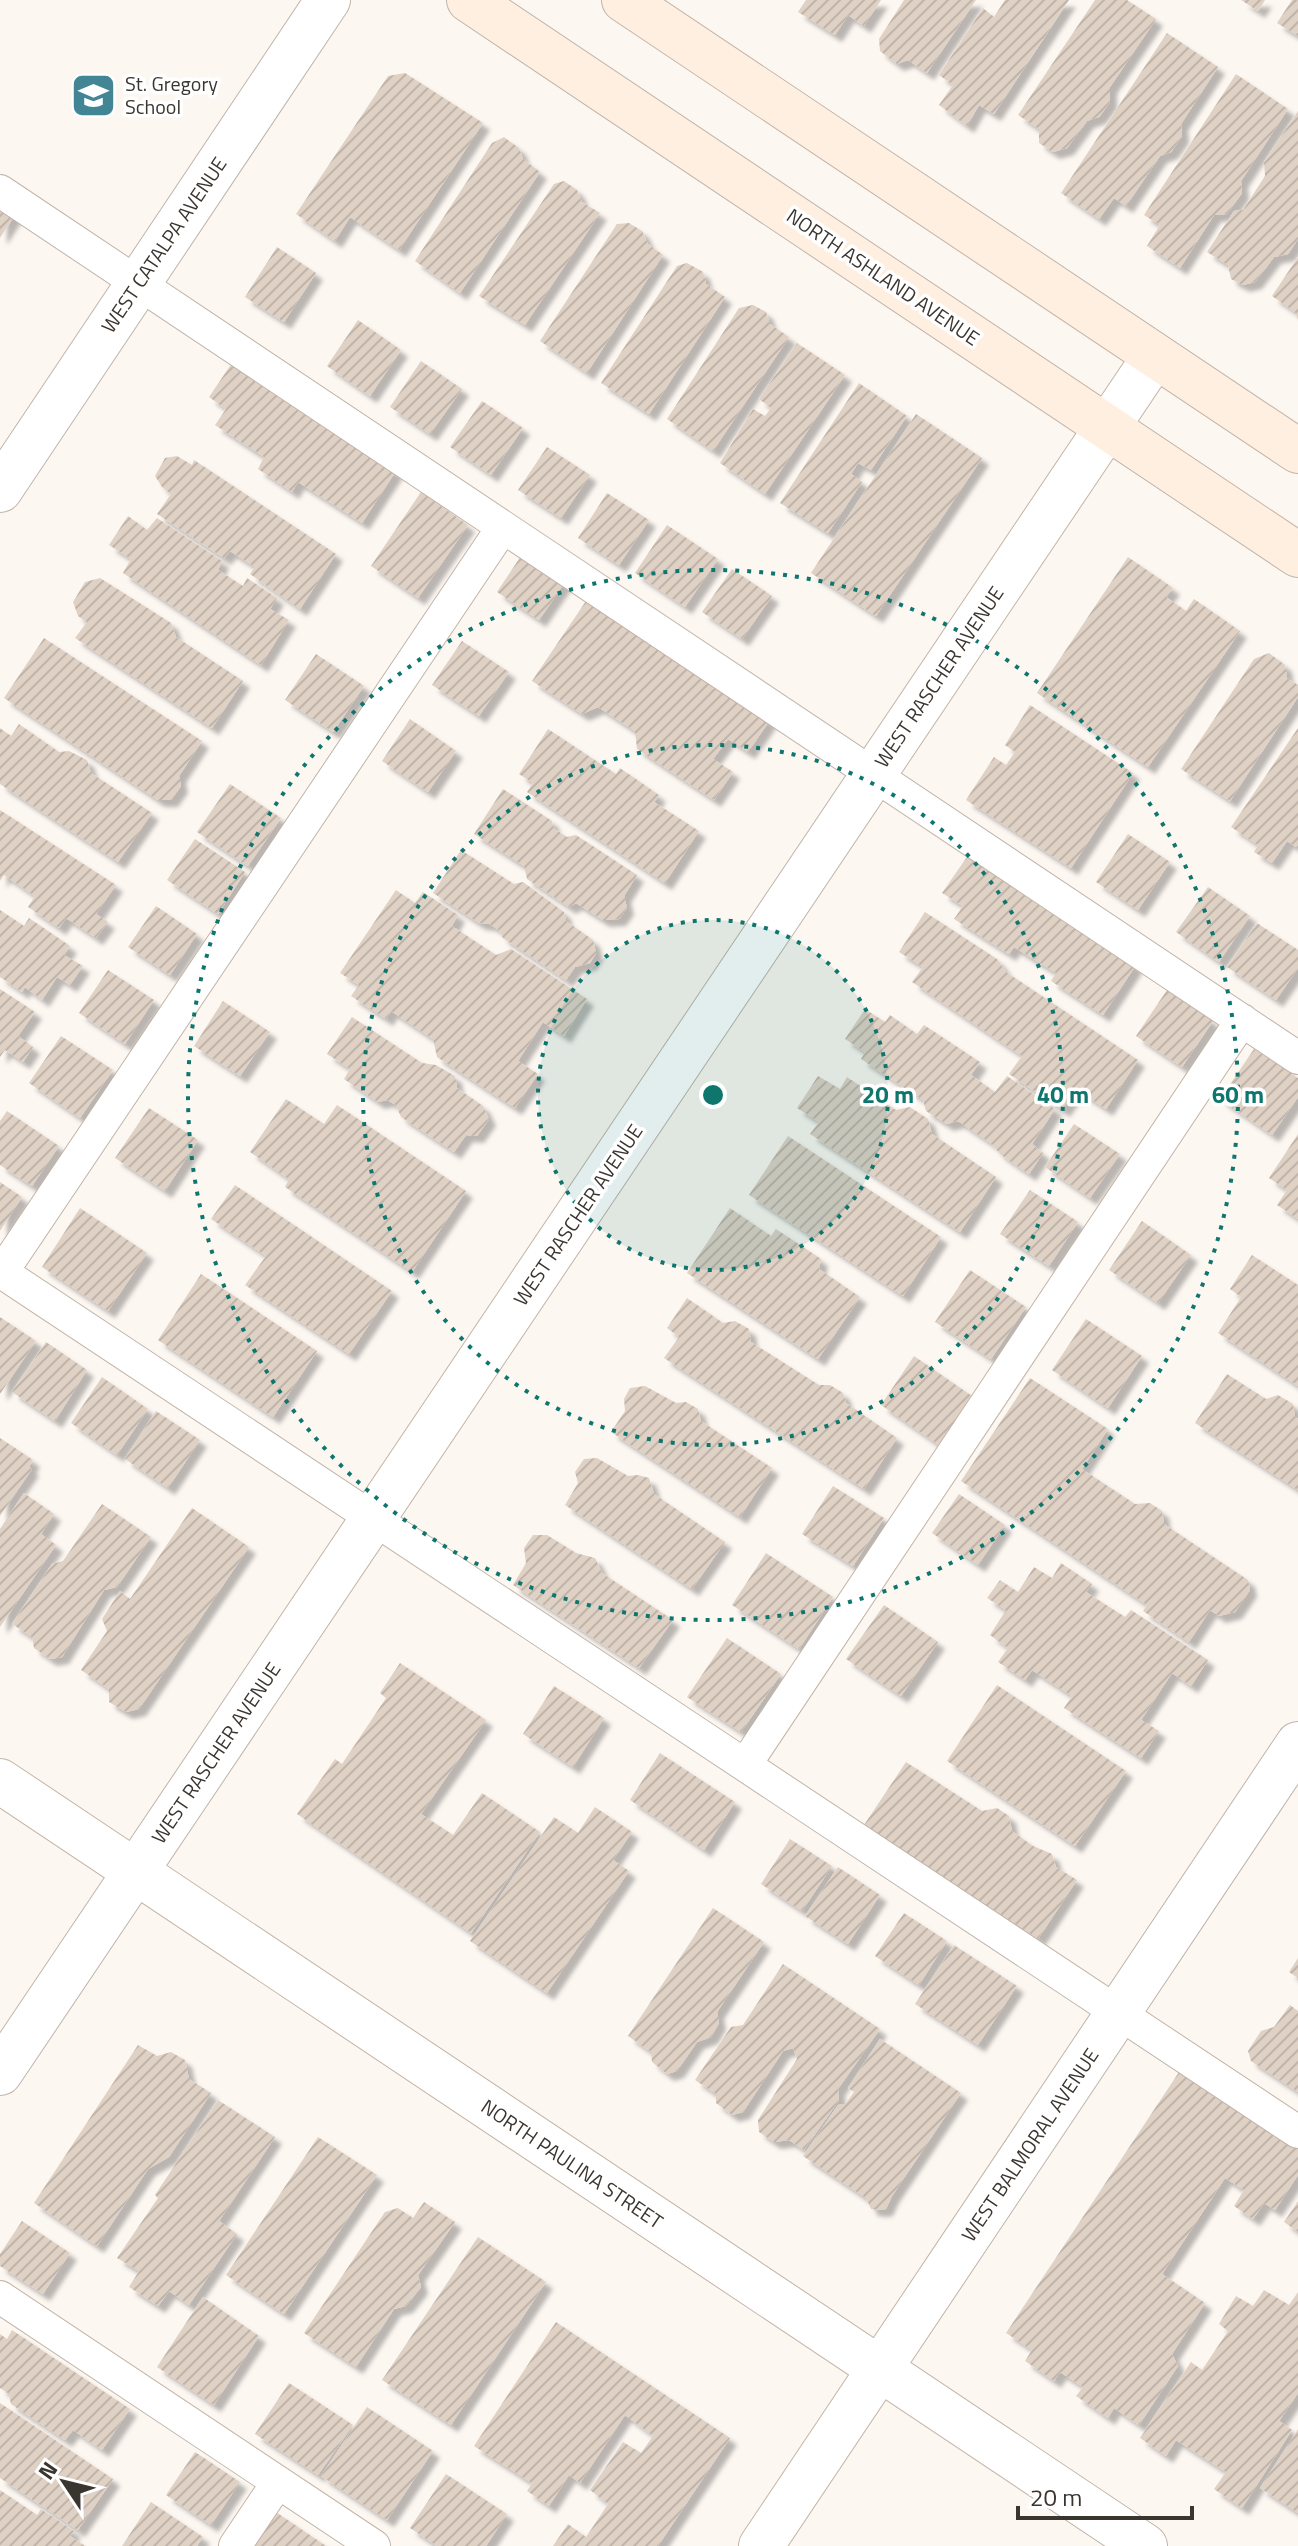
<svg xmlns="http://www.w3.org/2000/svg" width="1298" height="2546" viewBox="0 0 1298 2546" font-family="'Titillium Web',sans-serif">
<defs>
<pattern id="building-hatch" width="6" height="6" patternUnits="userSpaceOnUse" patternTransform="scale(2)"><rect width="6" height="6" fill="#e0d1c5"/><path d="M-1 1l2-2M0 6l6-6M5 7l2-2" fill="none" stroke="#c1b4aa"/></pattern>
<filter id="shadow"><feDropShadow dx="7" dy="7" stdDeviation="2" flood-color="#0004"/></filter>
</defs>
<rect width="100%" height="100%" fill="#fdf7f2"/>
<path fill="url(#building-hatch)" filter="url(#shadow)" d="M806,0h75l-17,26 -16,-11 -13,20 -37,-23z
M904,0h72l-49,73 -19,-13 -11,4 -17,-13 -1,-12z
M1005,0h64l-75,114 -15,-9 -12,21 -28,-21 14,-20 -14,-10 44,-67 11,9z
M1095,0h32l29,19 -46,68v15l-11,15 -12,4 -20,27 -14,4 -14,-9v-14l-21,-14z
M1241,0h24l-7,11z
M1292,0h6v36l-21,-13z
M1167,33l51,34 -37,57 1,12 -11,16 -11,4 -34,50 -12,-8 -15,21 -38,-26z
M405,73l78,50 -84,127 -49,-33 -15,24 -39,-27 92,-138z
M1236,74l52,35 -47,72 1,12 -15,21 -13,1 -34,53 -33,-22 13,-21 -16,-10z
M1298,111v128l-10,15 -14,3 -19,25 -12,3 -12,-6 -3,-14 -21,-13 27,-41 9,-1 22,-34 -1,-14z
M504,137l15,11 4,11 17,13 -80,121 -45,-32 77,-118z
M564,181l13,9 5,12 18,11 -75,112 -46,-29 75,-112z
M0,203l16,10 -16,25z
M629,223l13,8 6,13 15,11 -76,118 -47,-32 77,-117z
M277,247l39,26 -32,49 -39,-25z
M1298,257v63l-3,-8 -23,-16z
M687,263l16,9 3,12 19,13 -76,117 -48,-31 76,-117z
M753,305l13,7 4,12 19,13 -76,114 -46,-32 72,-111z
M358,320l43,30 -31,46 -43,-30z
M797,343l48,32 -80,119 -45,-31 33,-54 12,7 6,-8 -12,-9z
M421,361l41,28 -32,45 -40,-27z
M232,363l164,108 -34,52 -64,-41 -6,10 -34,-23 6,-12 -49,-32 11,-16 -17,-12z
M859,383l48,33 -36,54 -13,-7 -7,11 11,8 -34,51 -48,-30z
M482,401l41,27 -32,47 -41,-28z
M916,414l66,44 -106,158 -65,-43z
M547,447l43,28 -29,43 -43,-28z
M177,456l15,9 2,-5 142,94 -36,55 -50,-35 5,-7 -25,-16 -6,7 -67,-44 14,-20 -9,-7 -7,-11 10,-18z
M421,492l47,33 -50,73 -47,-32z
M607,493l42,27 -30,45 -41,-27z
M128,516l19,14 10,-12 65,43 -4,9 25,16 4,-8 30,20 -7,11 19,11 -28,45 -138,-92 8,-14 -22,-14z
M667,525l51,34 -33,48 -50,-34z
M523,553l42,29 -26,38 -42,-28z
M1128,557l45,31 -7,9 20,14 8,-12 46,32 -92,136 -111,-74z
M732,569l40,27 -30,43 -40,-27z
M100,578l71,45 5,14 67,44 -31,47 -137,-90 12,-16 -9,-6 -5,-14 12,-20z
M588,598l182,122 -22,32 -20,-13 -15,20 20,13 -19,28 -77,-51 -2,-18 -37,-24 -16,7 -50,-33z
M44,638l158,103 -23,35 2,10 -10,14h-13l-154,-102z
M462,641l47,31 -30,44 -47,-31z
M1269,653l16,12 2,13 11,7v12l-68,104 -49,-32 73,-110z
M316,654l48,32 -31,46 -48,-32z
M1030,705l103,68 -62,95 -105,-68 28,-43 12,8 9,-13 -10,-7z
M410,719l46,32 -28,41 -46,-31z
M19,724l40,28 10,-1 18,9 4,13 61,40 -34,49 -118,-78v-56l11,8z
M1298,728v116l-2,3 -9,-6 -15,22 -18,-11 4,-7 -27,-18z
M548,729l68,45 4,-6 39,27 -5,7 45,29 -34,52 -138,-91 6,-9 -14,-9z
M230,784l51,34 -33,48 -51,-34z
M503,789l49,32 1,7 14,9 9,-2 61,40 -13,21 3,12 -8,11 -16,1 -27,-17 -7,4 -42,-28 -3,-13 -50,-32z
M0,810l116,75 -20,29 12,8 -12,16 -30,-20 -7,10 -31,-21 7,-11 -31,-21 -4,6z
M1128,834l42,28 -32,48 -42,-28z
M195,839l50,33 -27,42 -51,-34z
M461,850l53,34 9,-2 41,30 2,9 27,19 3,13 -6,10 -15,4 -9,13 -63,-42 -4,-8 -10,-6 -10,-1 -46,-30z
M969,854l167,111 -33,50 -52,-34 5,-8 -42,-26 -5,7 -55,-35 9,-13 -21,-13z
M1208,887l42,29 -31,46 -43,-30z
M396,890l19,13 8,-11 35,23 -6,11 44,29 15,-6 76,50 -23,37 -21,-14 -25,39 20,13 -23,34 -78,-51 -4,-18 -42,-28 -5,8 -35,-23 8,-11 -19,-12z
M156,906l41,28 -27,41 -42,-28z
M0,910l24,16 5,-8 41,28 -6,9 19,11 -13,19 -13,-8 -15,23 -17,-13 -3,5 -22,-15z
M925,912l72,47 9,13 132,88 -32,49 -29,-19 -14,20 -54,-36 13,-18 -110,-74 11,-15 -24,-15z
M1257,923l41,27v18l-22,32 -49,-33z
M108,970l46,30 -29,44 -46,-31z
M0,989l35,23 -17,24 15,11 -10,15 -18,-12 -5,7z
M1167,990l46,31 -31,46 -46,-31z
M223,1001l47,31 -30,44 -46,-30z
M865,1009l20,13 5,-7 27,19 7,-9 56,37 -9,13 24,17 12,-16 48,33 -23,35 11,9 -14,21 -29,-20 -8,-10 -34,-23 -11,3 -21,-13 -3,-11 -62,-41 4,-7 -20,-13z
M352,1017l70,46 14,2 19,11 2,12 26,18 6,13 -12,17 -11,-1 -12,17 -53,-35 -5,-12 -9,-5 -9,2 -34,-23 6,-10 -23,-15z
M61,1036l52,34 -33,48 -51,-35z
M1254,1049l44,29v19l-26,38 -52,-36z
M818,1076l22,13 7,-12 49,33 14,-3 18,12 4,15 64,43 -36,55 -150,-98 9,-12 -22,-14z
M286,1099l38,25 13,-19 129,86 -54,81 -127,-85 4,-8 -39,-27z
M149,1108l49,32 -33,51 -50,-33z
M7,1111l52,35 -27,40 -32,-21v-44z
M1074,1124l46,30 -30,44 -45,-31z
M1298,1134v85l-21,-14 10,-15 -18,-12z
M788,1136l153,101 -38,59 -154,-101z
M0,1182l22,15 -22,34z
M235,1185l157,106 -43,63 -104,-69 21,-29 -55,-37z
M1030,1190l48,32 -29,44 -49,-32z
M80,1208l67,45 -39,58 -66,-44z
M730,1208l41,28 5,-7 45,30 -2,10 41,28 -42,62 -131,-86z
M1142,1221l49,34 -33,48 -49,-33z
M1252,1255l46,30v101l-80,-53 23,-36 -11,-8z
M970,1270l56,37 -35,52 -56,-37z
M201,1274l116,77 -44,66 -115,-77z
M687,1298l36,25 12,-2 14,8 2,13 68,43h11l13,8 3,10 51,35 -33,51 -200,-131 15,-21 -12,-9z
M0,1317l36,24 -36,53z
M1086,1319l56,37 -34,52 -56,-38z
M46,1342l41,28 -32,51 -43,-29z
M914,1356l58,40 -33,49 -58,-40z
M1227,1374l39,25 12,-4 15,9 2,12 3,3v71l-103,-67z
M102,1377l46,32 -31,46 -46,-32z
M1030,1378l78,51 -26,40 53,35 15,-1 12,8 2,13 84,56 2,10 -15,22 -16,4 -9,-6 -21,32 -46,-31 4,-6 -186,-124z
M645,1386l31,17 10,-1 12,7 3,12 71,47 -32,49 -129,-85 14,-21 -1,-12 6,-11z
M156,1411l44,29 -32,48 -43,-29z
M0,1438l33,22 -4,7 3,2 -32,47z
M597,1458l31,18 10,-1 11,3 5,16 71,48 -33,47 -127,-84 13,-22 -3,-11 9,-13z
M833,1486l51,32 -31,48 -51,-32z
M24,1493l30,21 -13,20 15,11 -56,82v-98z
M959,1494l46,31 -27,40 -46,-32z
M102,1504l49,33 -34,50 -13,3 -42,67 -12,2 -16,-11 -2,-11 -20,-13 40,-60 11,-3z
M192,1508l57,39 -110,162 -13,3 -17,-10v-13l-28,-19 26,-39 -5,-12 18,-28 10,8z
M533,1535h14l29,18 19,5 7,15 71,47 -34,48 -126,-83 13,-22 -2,-15z
M766,1553l67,44 -34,52 -67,-44z
M1061,1563l31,21 -6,8 39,25 6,-7 77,50 -17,26 -19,-13 -31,47 18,11 -18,27 -77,-50 8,-12 -40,-26 -7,10 -27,-18 10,-14 -18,-13 16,-25 -19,-12 13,-18 18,12 16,-25 18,11z
M884,1605l54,37 -37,54 -55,-37z
M727,1638l54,36 -40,58 -54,-35z
M400,1663l86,57 -65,94 32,21 29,-42 58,39 -69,101 -174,-119 38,-55 7,5 44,-66 -6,-5z
M997,1685l129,86 -51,75 -128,-85z
M554,1686l50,32 -31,49 -50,-33z
M660,1753l75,49 -31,48 -74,-50z
M906,1762l76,49 15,-3 12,8 3,15 21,15 19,8 4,13 21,13 -39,59 -174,-114z
M595,1807l37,25 -19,28 16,11 -82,122 -77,-52 84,-124 24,16z
M790,1839l42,27 -30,45 -41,-27z
M838,1867l42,28 -32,49 -43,-28z
M713,1908l51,34 -47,70 2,11 -8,14 -14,5 -20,29 -10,3 -15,-12 -1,-10 -23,-16z
M904,1913l43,28 -28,44 -44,-29z
M954,1945l63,41 -39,59 -63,-41z
M1298,1958v20l-9,-6z
M783,1964l97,65 -42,60 1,11 -35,50 -15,-10 -15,2 -15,-10 -1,-12 39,-61 -4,-11 -10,3 -40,61 -11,3 -16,-12v-9l-21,-14 36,-53 12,-2z
M1290,2005l8,6v81l-47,-31 -3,-10 13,-20 13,-4z
M880,2039l81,54 -69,103 -6,13 -7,1 -8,-1 -5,-11 -63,-42 35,-51 7,-1 9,-12 -6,-4z
M138,2045l19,11 14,-4 14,8 4,19 22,14 -42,64 -21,12 -51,77 -63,-43z
M1181,2069l117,78v28l-23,35 -11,-7 -11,16 -19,-13 10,-16 -19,-12 -63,96 43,29 -33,51 6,12 -39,59 -25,-17 -6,10 -32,-22 7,-9 -23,-15 -6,9 -29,-20 7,-11 -26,-17z
M218,2100l57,37 -56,84 18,13 -48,71 -20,-14 -11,15 -29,-19 10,-16 -22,-13 41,-60 -3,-3z
M318,2137l59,38 -93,139 -58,-39z
M1298,2201v31l-14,-10z
M424,2202l31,20 -37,53 3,12 -15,19 -12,3 -38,58 -52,-34 81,-121 13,-4 15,10z
M22,2221l48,32 -27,41 -43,-28v-12z
M478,2237l68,45 -95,143 -69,-45z
M1264,2290l25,15 9,-13v101l-19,28 13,9 -50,78 -28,-19 12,-17 -50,-32 -10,16 -26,-18 51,-76 11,8 26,-39 -9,-7 17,-28 17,10z
M203,2297l56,39 -45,69 -57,-38z
M556,2322l174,116 -72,108h-105l15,-22 18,13 22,-33 -18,-14 33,-48 18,11 12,-17 -28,-21 -45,68 -11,-8 -20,31 -22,-15 5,-8 -58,-37z
M12,2330l118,79 -28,41 -29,-20 -8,10 -54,-36 -2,-10 -9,-6v-54l7,5z
M289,2383l64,42 -35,50 -63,-41z
M0,2403l113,76 -35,51 -78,-52z
M367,2407l66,44 -46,69 -66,-44z
M1298,2429v84l-38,-25z
M195,2452l45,30 -29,43 -45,-30z
M446,2474l61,40 -21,32h-49l-27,-18z
M0,2490l37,25 4,-6 33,22 -4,5 15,10h-85z
M151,2502l52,35 -6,9h-75z
M276,2512l50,34h-72z"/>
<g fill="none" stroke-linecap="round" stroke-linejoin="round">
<defs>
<path id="service" d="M0,191l1298,867
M0,1271l1298,861
M2,1272l501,-745
M745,1765l497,-745
M0,2297l374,249
M235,2546l43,-64"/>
<path id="minor" d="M0,490l328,-490
M0,1781l1145,765
M0,2073l1155,-1717
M761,2546l537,-802"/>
<path id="secondary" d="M469,0l829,555
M624,0l674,451"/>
</defs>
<use href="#service" stroke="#c2b4a8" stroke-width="34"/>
<use href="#minor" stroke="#c2b4a8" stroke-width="46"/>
<use href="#secondary" stroke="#c2b4a8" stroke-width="46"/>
<use href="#service" stroke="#fff" stroke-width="32"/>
<use href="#minor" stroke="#fff" stroke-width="44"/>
<use href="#secondary" stroke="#feefe0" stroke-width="44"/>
</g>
<circle cx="713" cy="1095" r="175" fill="#0f766e" fill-opacity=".12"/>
<g fill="none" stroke="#0f766e" stroke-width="4" stroke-dasharray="4 8">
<circle cx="713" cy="1095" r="175"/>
<circle cx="713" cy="1095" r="350"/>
<circle cx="713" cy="1095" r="525"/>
</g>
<defs>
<symbol id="school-square" viewBox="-11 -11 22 22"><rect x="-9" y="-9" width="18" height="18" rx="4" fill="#428695" stroke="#fff"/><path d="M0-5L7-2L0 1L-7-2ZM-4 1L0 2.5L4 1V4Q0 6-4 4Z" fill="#fff"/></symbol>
</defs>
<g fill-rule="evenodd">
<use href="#school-square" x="68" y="70" width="51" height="51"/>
</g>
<g text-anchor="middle" stroke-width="7" stroke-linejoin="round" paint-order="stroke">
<g font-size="20" fill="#3b3530" stroke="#fff" text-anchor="start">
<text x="125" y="91">St. Gregory<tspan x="125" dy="23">School</tspan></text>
</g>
<g font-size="20" fill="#3b3530" stroke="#fff">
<text transform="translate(164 245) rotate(-56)" y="7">WEST CATALPA AVENUE</text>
<text transform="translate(883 277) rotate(34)" y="7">NORTH ASHLAND AVENUE</text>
<text transform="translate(939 677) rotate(-56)" y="7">WEST RASCHER AVENUE</text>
<text transform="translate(578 1215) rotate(-56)" y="7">WEST RASCHER AVENUE</text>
<text transform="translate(216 1753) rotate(-56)" y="7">WEST RASCHER AVENUE</text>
<text transform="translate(1030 2145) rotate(-56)" y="7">WEST BALMORAL AVENUE</text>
<text transform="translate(572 2164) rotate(34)" y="7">NORTH PAULINA STREET</text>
</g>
</g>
<circle cx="713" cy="1095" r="12" fill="#0f766e" stroke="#fff" stroke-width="4"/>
<g font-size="24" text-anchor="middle" font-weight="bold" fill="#0f766e" stroke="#fff" stroke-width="7" stroke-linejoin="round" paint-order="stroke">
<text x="888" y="1103">20 m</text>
<text x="1063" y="1103">40 m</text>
<text x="1238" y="1103">60 m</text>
</g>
<g transform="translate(64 2482) rotate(305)" stroke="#ffffff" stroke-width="6" paint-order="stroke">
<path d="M0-6L14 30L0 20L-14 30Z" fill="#3b3530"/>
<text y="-12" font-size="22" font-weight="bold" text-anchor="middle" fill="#3b3530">N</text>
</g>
<path d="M1018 2506v12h174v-12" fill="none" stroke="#3b3530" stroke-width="4"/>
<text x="1030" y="2506" font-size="24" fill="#3b3530" stroke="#ffffff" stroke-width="6" paint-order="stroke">20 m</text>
</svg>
